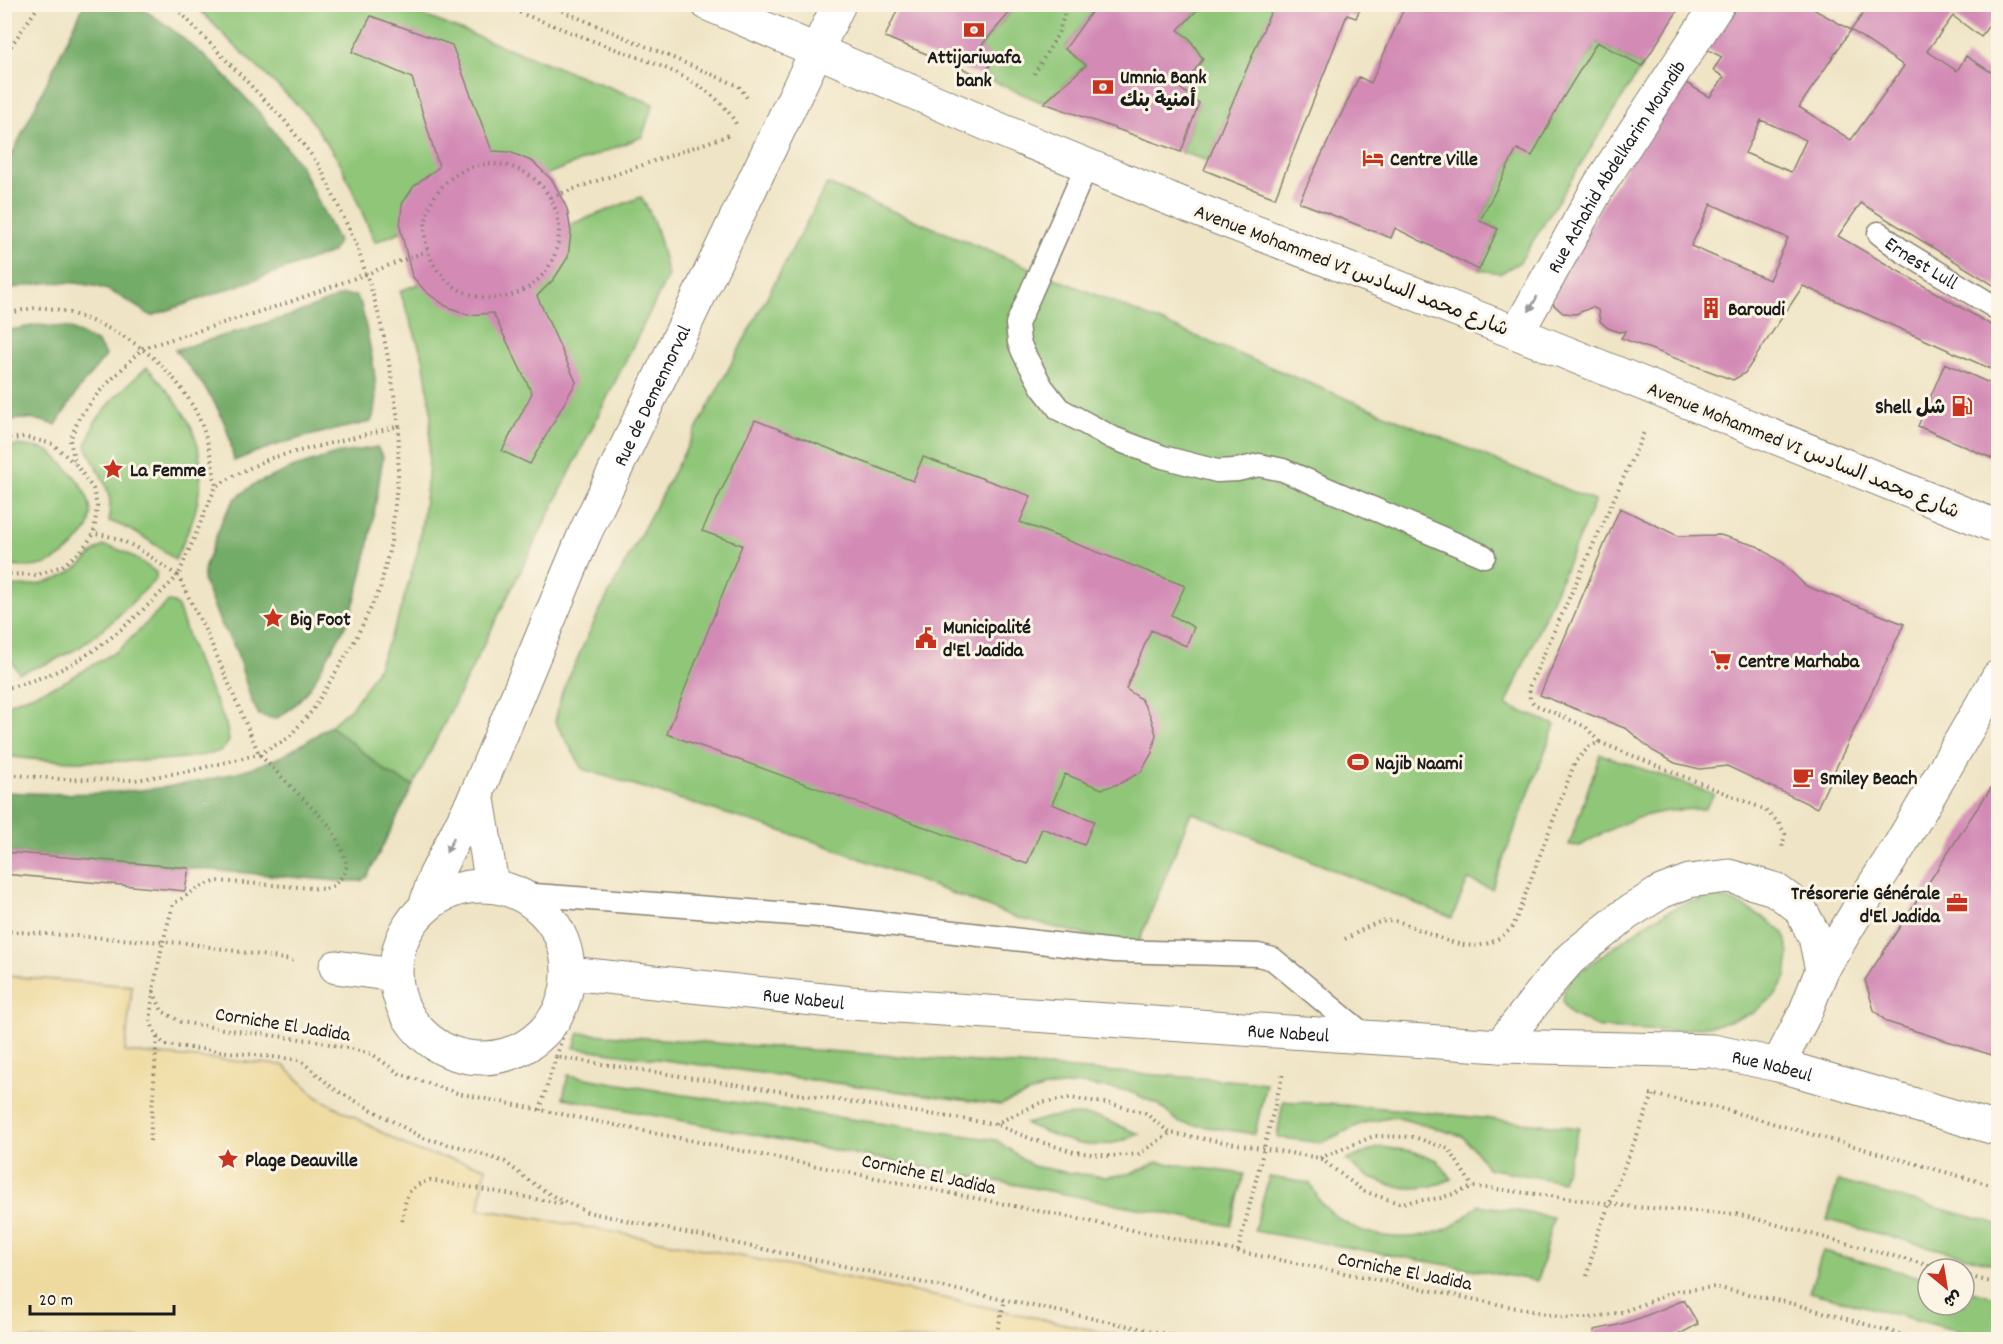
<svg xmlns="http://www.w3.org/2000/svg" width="2003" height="1344" viewBox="0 0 2003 1344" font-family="Dekko,'Playpen Sans Arabic',sans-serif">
<rect width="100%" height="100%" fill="#fcf5e5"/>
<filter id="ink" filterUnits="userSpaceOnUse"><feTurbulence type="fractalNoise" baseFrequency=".0167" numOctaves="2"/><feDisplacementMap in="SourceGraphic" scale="12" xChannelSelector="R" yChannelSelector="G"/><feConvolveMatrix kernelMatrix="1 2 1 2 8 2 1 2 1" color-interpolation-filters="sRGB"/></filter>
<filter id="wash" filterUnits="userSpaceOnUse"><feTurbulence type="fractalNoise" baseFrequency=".008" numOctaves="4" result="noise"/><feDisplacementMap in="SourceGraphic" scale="24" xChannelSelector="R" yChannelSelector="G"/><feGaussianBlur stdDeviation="1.35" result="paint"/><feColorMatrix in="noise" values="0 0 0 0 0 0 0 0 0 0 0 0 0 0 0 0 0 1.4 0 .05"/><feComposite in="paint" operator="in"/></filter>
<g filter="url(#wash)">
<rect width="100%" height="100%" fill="#efe4c5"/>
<path fill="#8fc678" stroke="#56714a" stroke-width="1.5" d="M195,5h201l257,99 -11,33 -267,105 -34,-78 -34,-50 -73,-69z
M1017,5h80l-32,43 21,17 -42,38 -61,-26 10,-17 -13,-13z
M1203,5h71l-66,156 -27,-9 18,-49 -18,-14 22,-30 -14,-21 -11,-8z
M1597,42l45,24 -122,196 -19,11 -22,-3 19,-41 -18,-8 37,-72 44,-48z
M827,184l768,317 -89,204 49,20 -63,164 -24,-9 -16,38 -261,-106 -52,130 -28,-1 -94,-23 -198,-75 -236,-74 -28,-47 7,-30 35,-76z
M641,197c16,24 20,51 27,79l-255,510 -25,-13 -42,-35 -16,-12 23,-20 23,-35 22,-53 20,-67 10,-73 3,-67 -8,-53 -23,-67z
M147,367c37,41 63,73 51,132 -3,20 -15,43 -23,61 -20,-17 -40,-30 -66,-39 1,-8 2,-17 0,-25 -4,-18 -16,-33 -23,-50l9,-24 21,-26z
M20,445c9,2 20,2 28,6 5,2 10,8 14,12 17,16 36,40 26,66 -2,3 -6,7 -9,11 -21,25 -43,31 -74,25v-118z
M104,546c20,2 36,15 52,26v7l-42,41 -34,27 -31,16 -30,10 -14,-22 -1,-65c28,2 56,-4 78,-22 8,-6 12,-15 22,-18z
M168,602l6,1 4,4 18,53 30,64 3,17c-2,3 -3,6 -6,8 -20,16 -190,15 -218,6v-51l5,-1 52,-20 57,-33z
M1600,754l114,40 -9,15c-54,0 -79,10 -125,37l-11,-1z
M1709,897l24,4 31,17 20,15 5,21 -3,23 -10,18 -23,18 -33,11 -45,7 -75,-3 -30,-14 -7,-11 1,-12 7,-13 81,-58 31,-16z
M579,1033l687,50 -11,51 -75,-11 -23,-19 -29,-13 -47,-7 -37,4 -44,17 -426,-57z
M568,1075l116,20 312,45 37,26 32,6 41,5 27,-4 25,-11 86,12 -13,52 -668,-128z
M1283,1101l101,7 195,20 -17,54 -75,-14 -8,-13 -17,-19 -67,-19 -32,6 -42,20 -44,-6z
M1077,1115l22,2 40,17c-45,22 -70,8 -113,-10l24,-7z
M1381,1147l31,4 25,9 15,19c-28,12 -50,12 -79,0 -10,-4 -19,-13 -27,-19z
M1269,1177l41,6c4,7 8,17 14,23 31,32 81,39 122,23 11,-4 23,-16 33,-24l74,12 -15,64 -284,-50z
M1838,1181l160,43v41l-171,-45z
M1823,1251l105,28v26h36v-16l34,9v41h-9l-180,-47z"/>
<path fill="#73ab68" stroke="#486442" stroke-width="1.5" d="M84,5h53l31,21 45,37 46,49 41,53 38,76 -5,11 -181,64c-15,-8 -34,-23 -50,-28 -33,-10 -65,-5 -97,2v-121z
M343,295l13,1 5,8c6,31 23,90 10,118 -48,10 -91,19 -137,39 -2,-9 -3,-19 -6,-28 -10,-32 -32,-58 -53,-83l117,-35z
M38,325l31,3 29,15 8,13 -27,33 -23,36c-17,-6 -34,-9 -51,-3v-91z
M377,447l6,10c-8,51 -16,112 -34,161 -6,14 -15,27 -22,40 -13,25 -27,48 -52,61l-16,-4 -8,-15 -15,-50 -16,-28 -17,-42 2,-14 18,-48 12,-19 18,-14 39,-17 44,-14z
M330,726l16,12 42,35 25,13 -46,91 -6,4h-23l-333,-29 -1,-60c88,5 188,1 271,-33 19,-8 37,-22 55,-33z"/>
<path fill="#eeda9e" stroke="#857b5d" stroke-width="1.5" d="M5,976l127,10 -7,66 158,13 34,32 99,54 70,16 -7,42c220,35 438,84 657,130h-1131z"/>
<g id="blocks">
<path fill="#d38bb6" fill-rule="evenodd" d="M900,4h117l-37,43 13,13 -10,17 -98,-40z
M1097,4h106l-25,26 11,8 14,21 -22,30 18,14 -18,49 -137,-49 42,-38 -21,-16z
M1274,4h88l-6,14 -9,-3 -72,183 -71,-28z
M1406,4h276l-40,62 -45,-24 -36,59 -29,55 -15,-7 -37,72 18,8 -19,41 -84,-42 -4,10 -92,-36 60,-125 12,6z
M1739,4h9l11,6 3,-6h54l-3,5 38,21 -52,77 52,33 53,-74 -53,-36 19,-26h128v16l-4,-3 -13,20 -28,-21 -26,35 30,20 9,-15 28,18 4,-7v221l-137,-85 -23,33 160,93v43l-195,-86 -58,87 -12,7 -112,-42 5,-7 -7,1 -11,-4 -8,-7 -2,-11 -6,-3 -16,7 -13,-1 -9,-8 -4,-14 129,-212 31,18 14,-20 -11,-7 9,-13 -16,-8zM1761,120l45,20 -15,32 -46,-19zM1711,204l77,34 -19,42 -78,-34z
M371,16l81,29 40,106 18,1 23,10 20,19 14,28 4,23 -3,25 -14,22 -17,17 39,86 -46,82 -28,-13 30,-58 -39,-80 -25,2 -22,-9 -20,-14 -14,-16 -12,-49 2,-23 12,-18 25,-19 -27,-89 -60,-26z
M1945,363l53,24v74l-80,-35z
M755,420l158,61 10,-24 108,39 -11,26 165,64 -14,29 23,12 -8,19 -35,-16 -25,59 15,10 9,16 6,19 -4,19 -11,19 -20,11 -19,6 -37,-15 -13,30 42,17 -10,24 -42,-17 -15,36 -360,-130 75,-189 -40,-14z
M1620,508l58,28 42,-1 37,11 25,17 24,23 98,38 -87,184 -90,-42 -27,3 -25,-6 -22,-12 -26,-22 -87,-34z
M1998,778v279l-111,-35 -13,-12 -9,-30 107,-164z
M4,852l85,7 100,9 -4,23 -181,-17z
M1684,1300l14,24 -29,16h-74l-1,-10 24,-5 22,-7z"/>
</g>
</g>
<g filter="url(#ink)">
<use href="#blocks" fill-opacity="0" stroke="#868070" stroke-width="1.5"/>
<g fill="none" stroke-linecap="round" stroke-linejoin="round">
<defs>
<g id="lane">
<path d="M1087,165l-70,159 2,18 5,12 18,33 17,22 54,29 50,19 54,14 20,-1 22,-5 24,5 201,86"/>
<path id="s1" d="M1879,233l22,17 97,59"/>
<path d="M521,894l298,22 296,35 143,4 15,4 95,79"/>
</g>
<g id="street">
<path d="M708,4l307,132 175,71 327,126 481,194"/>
<path id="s2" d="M1517,333l83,-149 118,-180"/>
<path d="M477,793l15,92"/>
<circle cx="482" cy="972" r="86"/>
<path id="s3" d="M425,907l10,-31 42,-83 108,-260 254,-529"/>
<path d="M336,967l58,8"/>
<path id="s4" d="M569,973l282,30 649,43 213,5 65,14 220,64"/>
<path d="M1500,1046l50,-64 21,-24 55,-44 35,-22 28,-11 40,-5 45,13 25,18 16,30 7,33"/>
<path d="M1778,1065l27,-52 17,-43 38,-63 40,-62 98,-168"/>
</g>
</defs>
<use href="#lane" stroke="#868070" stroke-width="25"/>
<use href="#street" stroke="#868070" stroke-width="35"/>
<path stroke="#868070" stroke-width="4" stroke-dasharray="1.5 4.5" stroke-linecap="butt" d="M172,4l113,117 34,44 38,81 9,28 61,-23
M497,4c33,13 66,25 99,38 47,18 115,35 140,82
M546,4l193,82 8,12
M4,56l36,-52
M1034,74l24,-40 10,-30
M425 231a67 67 0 1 1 134 0a67 67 0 1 1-134 0Z
M551,197l178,-62
M4,315c13,-4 28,-8 41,-7 12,0 25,5 36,9 46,16 85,44 110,86 16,26 20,54 25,83
M4,440l20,-3 29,7 21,19
M4,574l33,1 25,-9 18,-14 14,-18 3,-28 -4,-17 -18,-26 -5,-23 9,-22 20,-26 44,-44 144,-45 79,-29c18,49 25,100 33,152l-128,32 -30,14 -25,14 -38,90c-27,-18 -51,-40 -84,-42
M4,689c25,-7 52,-15 74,-29 38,-22 68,-53 100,-84l31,62 50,116 71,72 13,26 4,14 -4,10 -10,10 -8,3 -108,-8 -17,6 -27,17 -10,38 23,1 111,18
M1599,742l-13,-15 -52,-23 -4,-5 -1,-12 116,-257
M4,774l56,5 75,1 55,-9 69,-17 28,-15 25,-28 41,-67 27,-55 11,-47 7,-67 1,-49
M4,931l159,11 -10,48 9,21 19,11 48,8 88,11 55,13 28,20 57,19 1109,225h24l32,-6 55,-21 38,-4 79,17 127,36
M1345,939c13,-6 29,-18 43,-18 9,-1 19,3 27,7 37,14 64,32 98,-1l62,-165 14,-15 10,-5 165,67 15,14 6,11 -3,14
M153,990c-2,27 -7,35 12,55l135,15 34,29 89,49 37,9 45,15 19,15 27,18 36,17 608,128
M571,1017h-2l-13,40 439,67 39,16 40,12 36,4 29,-2 31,-21 150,25 43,33 36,12 42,-5 32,-11 16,1 145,19 103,7 205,55
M1650,1094l69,14 279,79
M540,1110l16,-53
M995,1124l45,-21 31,-5 41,6 33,9 25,20
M150,1141l7,-104
M1320,1158l54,-22 40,1 35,12 24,38
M402,1221c5,-25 2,-33 28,-41l134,24
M1238,1251l45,-178
M1964,1275l34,9
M1587,1276l10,-41 56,-140
M995,1340l10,-40
M1571,1340l1,-1"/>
<use href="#lane" stroke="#fff" stroke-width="22"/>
<use href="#street" stroke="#fff" stroke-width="33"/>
</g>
<defs><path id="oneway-solid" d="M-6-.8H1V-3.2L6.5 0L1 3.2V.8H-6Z" transform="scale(1.5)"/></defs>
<g fill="#999">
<use href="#oneway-solid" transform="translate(1533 304) rotate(119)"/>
<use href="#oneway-solid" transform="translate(450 845) rotate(117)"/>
</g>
</g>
<defs>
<symbol id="bank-bare" viewBox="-9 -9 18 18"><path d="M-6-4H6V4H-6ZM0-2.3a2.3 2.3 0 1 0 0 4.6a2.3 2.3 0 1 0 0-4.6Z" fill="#c8321e" stroke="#fcf5e5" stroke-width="2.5" paint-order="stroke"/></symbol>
<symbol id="hotel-bare" viewBox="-9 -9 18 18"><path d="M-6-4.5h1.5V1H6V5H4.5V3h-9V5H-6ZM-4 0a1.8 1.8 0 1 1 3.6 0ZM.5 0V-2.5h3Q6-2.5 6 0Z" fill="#c8321e" stroke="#fcf5e5" stroke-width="2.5" paint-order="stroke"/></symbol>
<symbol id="building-bare" viewBox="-9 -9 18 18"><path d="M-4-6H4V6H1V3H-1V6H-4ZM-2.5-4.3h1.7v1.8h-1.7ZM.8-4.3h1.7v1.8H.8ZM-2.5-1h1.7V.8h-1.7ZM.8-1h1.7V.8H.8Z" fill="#c8321e" stroke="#fcf5e5" stroke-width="2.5" paint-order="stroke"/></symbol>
<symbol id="fuel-bare" viewBox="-9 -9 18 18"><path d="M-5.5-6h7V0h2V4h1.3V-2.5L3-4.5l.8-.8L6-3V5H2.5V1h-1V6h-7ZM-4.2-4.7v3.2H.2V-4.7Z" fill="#c8321e" stroke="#fcf5e5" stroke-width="2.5" paint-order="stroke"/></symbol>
<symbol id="sight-bare" viewBox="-9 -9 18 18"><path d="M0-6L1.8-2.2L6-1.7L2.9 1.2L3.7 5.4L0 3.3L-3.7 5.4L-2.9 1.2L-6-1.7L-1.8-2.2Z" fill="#c8321e" stroke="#fcf5e5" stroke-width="2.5" paint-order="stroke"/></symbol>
<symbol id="civic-bare" viewBox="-9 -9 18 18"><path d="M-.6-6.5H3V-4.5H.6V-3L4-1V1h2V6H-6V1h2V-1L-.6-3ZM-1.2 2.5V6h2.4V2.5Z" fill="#c8321e" stroke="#fcf5e5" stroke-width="2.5" paint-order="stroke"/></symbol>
<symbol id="supermarket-bare" viewBox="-9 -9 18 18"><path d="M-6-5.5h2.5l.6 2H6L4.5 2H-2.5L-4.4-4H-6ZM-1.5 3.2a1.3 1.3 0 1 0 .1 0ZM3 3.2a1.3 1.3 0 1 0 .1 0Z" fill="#c8321e" stroke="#fcf5e5" stroke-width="2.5" paint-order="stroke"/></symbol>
<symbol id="stadium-bare" viewBox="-9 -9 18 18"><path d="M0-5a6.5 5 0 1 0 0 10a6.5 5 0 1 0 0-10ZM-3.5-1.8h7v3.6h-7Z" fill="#c8321e" stroke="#fcf5e5" stroke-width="2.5" paint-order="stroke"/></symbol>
<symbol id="cafe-bare" viewBox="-9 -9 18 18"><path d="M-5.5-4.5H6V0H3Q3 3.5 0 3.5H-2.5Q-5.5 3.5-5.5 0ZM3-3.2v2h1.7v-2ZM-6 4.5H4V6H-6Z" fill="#c8321e" stroke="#fcf5e5" stroke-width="2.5" paint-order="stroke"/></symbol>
<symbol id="office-bare" viewBox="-9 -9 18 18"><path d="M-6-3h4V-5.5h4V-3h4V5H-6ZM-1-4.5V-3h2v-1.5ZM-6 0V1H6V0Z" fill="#c8321e" stroke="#fcf5e5" stroke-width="2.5" paint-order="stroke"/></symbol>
</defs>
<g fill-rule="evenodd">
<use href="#bank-bare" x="959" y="15" width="30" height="30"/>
<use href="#bank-bare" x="1088" y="72" width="30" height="30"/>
<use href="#hotel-bare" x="1358" y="143" width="30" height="30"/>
<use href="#building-bare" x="1696" y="293" width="30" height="30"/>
<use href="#fuel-bare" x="1947" y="391" width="30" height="30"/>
<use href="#sight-bare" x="98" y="454" width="30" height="30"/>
<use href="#sight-bare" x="258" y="603" width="30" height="30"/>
<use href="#civic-bare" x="911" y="623" width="30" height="30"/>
<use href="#supermarket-bare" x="1706" y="645" width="30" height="30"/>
<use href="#stadium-bare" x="1343" y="747" width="30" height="30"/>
<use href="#cafe-bare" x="1788" y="762" width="30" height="30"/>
<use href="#office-bare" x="1942" y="888" width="30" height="30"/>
<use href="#sight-bare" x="213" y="1144" width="30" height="30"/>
</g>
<g text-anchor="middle" stroke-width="6" stroke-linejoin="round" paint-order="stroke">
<g font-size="20" font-weight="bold" fill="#1c1c1c" stroke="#fcf5e5" text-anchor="start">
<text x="974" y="63" text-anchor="middle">Attijariwafa<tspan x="974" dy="23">bank</tspan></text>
<text x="1120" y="83">Umnia Bank<tspan x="1120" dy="23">أمنية بنك</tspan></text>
<text x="1390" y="165">Centre Ville</text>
<text x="1728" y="315">Baroudi</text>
<text x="1945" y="413" text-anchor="end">Shell شل</text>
<text x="130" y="476">La Femme</text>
<text x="290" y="625">Big Foot</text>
<text x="943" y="633">Municipalité<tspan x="943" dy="23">d'El Jadida</tspan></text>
<text x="1738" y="667">Centre Marhaba</text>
<text x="1375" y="769">Najib Naami</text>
<text x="1820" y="784">Smiley Beach</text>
<text x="1940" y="899" text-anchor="end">Trésorerie Générale<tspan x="1940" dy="23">d'El Jadida</tspan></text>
<text x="245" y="1166">Plage Deauville</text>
</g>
<g font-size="20" fill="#1c1c1c" stroke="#fcf5e5">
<text dy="7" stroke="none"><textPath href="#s2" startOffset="194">Rue Achahid Abdelkarim Moundib</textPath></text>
<text dy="7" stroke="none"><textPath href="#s1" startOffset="52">Ernest Lull</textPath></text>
<text transform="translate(1352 269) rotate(21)" y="7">Avenue Mohammed VI شارع محمد السادس</text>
<text dy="7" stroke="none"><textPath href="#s3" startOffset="560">Rue de Demennorval</textPath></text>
<text transform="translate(1804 449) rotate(22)" y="7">Avenue Mohammed VI شارع محمد السادس</text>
<text dy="7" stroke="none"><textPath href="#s4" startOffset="236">Rue Nabeul</textPath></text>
<text transform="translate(283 1023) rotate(9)" y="7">Corniche El Jadida</text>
<text dy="7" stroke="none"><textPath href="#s4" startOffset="722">Rue Nabeul</textPath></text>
<text dy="7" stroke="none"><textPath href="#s4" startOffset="1208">Rue Nabeul</textPath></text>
<text transform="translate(929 1173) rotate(12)" y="7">Corniche El Jadida</text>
<text transform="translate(1405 1270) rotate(11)" y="7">Corniche El Jadida</text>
</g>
</g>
<rect width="2003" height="1344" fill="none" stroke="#fcf5e5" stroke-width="24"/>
<g transform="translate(1946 1287) rotate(150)"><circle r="28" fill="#fcf5e5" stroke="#a29e95" stroke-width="1.5"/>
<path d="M0-4.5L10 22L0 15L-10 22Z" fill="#c8321e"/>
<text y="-9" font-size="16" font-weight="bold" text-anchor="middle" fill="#1c1c1c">ش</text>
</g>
<path d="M30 1305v9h144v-9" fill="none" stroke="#1c1c1c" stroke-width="3"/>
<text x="39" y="1305" font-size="18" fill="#1c1c1c" stroke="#fcf5e5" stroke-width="4.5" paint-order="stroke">20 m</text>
</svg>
